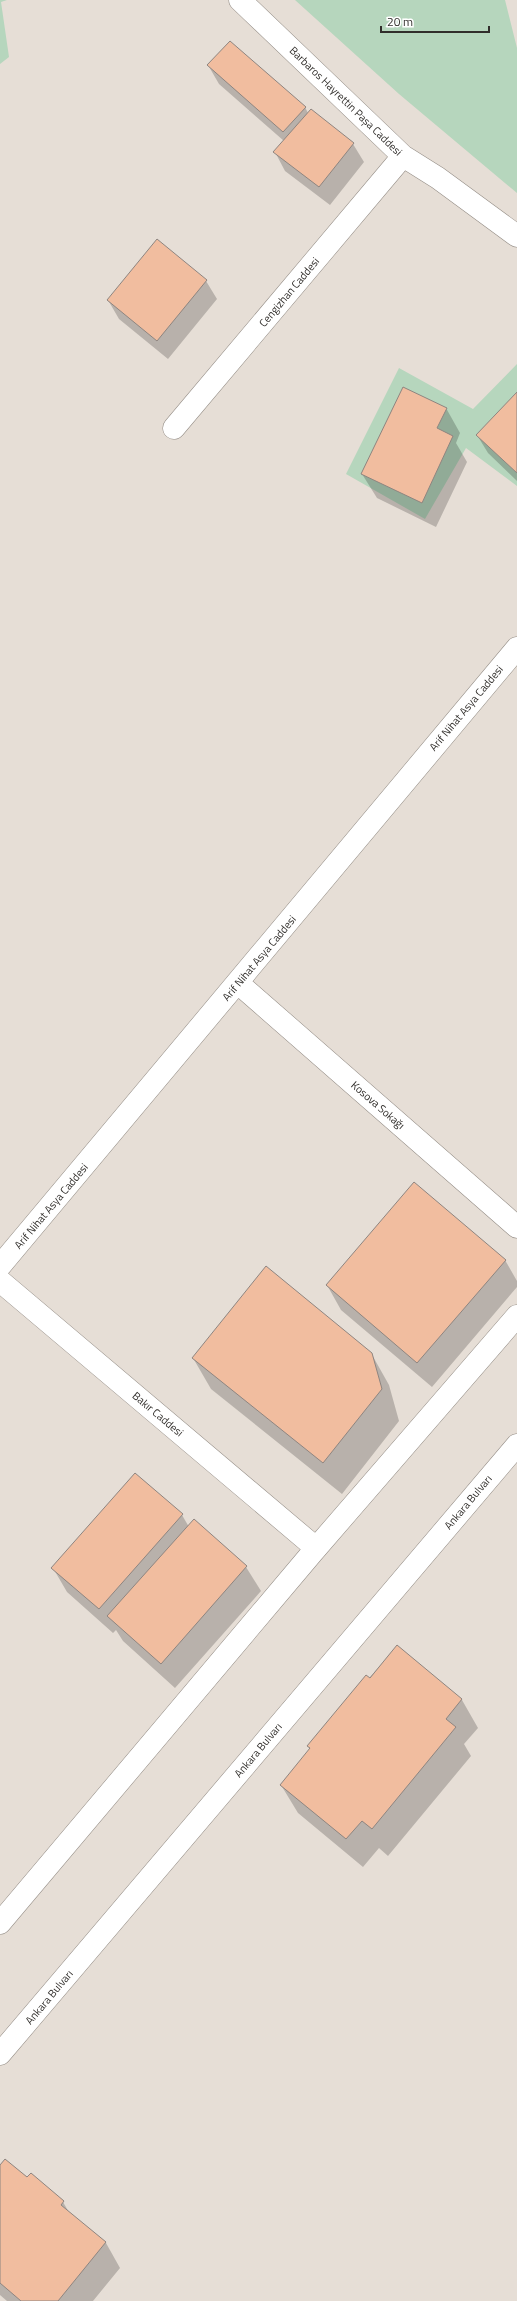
<svg xmlns="http://www.w3.org/2000/svg" width="517" height="2301" viewBox="0 0 517 2301" font-family="'Titillium Web',sans-serif">
<rect width="100%" height="100%" fill="#e6ded6"/>
<path fill="#b6d6bd" d="M0,0h7l-6,2 8,55 -9,7z
M295,0h210l12,48v145l-118,-99z
M517,364v122l-51,-38 -41,71 -79,-45 53,-106 74,41z"/>
<path fill="#0003" d="M208,65l97,42 3,6 45,31 11,18 -34,43 -45,-34 -10,-19 9,-11 -65,-57z
M206,281l11,18 -49,60 -49,-40 -11,-19z
M517,393v88l-29,-28 -11,-18z
M446,408l14,25 -4,10 11,19 -31,65 -59,-29 -15,-24z
M505,1260l12,21v6l-85,100 -91,-77 -14,-25z
M371,1353l18,32 10,36 -57,73 -131,-105 -18,-31z
M182,1515l7,12 5,-7 52,47 15,24 -86,97 -52,-47 -7,-11 -3,3 -46,-41 -14,-24z
M397,1647l65,53 16,28 -14,16 7,12 -83,100 -9,-8 -16,19 -65,-54 -17,-28 29,-35 -2,-4z
M0,2167l28,12 35,23 7,12 36,29 14,25 -27,33h-86l-7,-6z"/>
<path fill="#f1bd9f" stroke="#8e8580" d="M230,41l76,66 -23,25 -76,-67z
M311,109l43,34 -35,44 -46,-35z
M157,239l50,41 -50,61 -50,-41z
M403,387l44,21 -10,20 16,8 -31,67 -61,-29z
M517,392v81l-41,-38z
M414,1182l92,78 -89,103 -91,-78z
M266,1266l106,87 10,36 -59,74 -131,-105z
M135,1473l48,41 -84,95 -48,-41z
M194,1519l53,47 -86,98 -54,-48z
M397,1645l65,54 -16,20 10,8 -84,102 -10,-8 -16,18 -66,-54 30,-37 -3,-2 59,-71 4,3z
M5,2159l22,18 4,-4 33,28 -3,4 45,37 -48,59h-37l-21,-18v-118z"/>
<g fill="none" stroke-linecap="round" stroke-linejoin="round">
<defs>
<path id="minor" d="M240,0l163,156 35,22 79,58
M174,428l229,-272
M238,983l279,244
M0,1266l517,-618
M0,1281l316,267"/>
<path id="major" d="M0,1923l312,-370 205,-237
M0,2054l517,-609"/>
</defs>
<use href="#minor" stroke="#948d86" stroke-width="23"/>
<use href="#major" stroke="#948d86" stroke-width="23"/>
<use href="#minor" stroke="#fff" stroke-width="22"/>
<use href="#major" stroke="#fff" stroke-width="22"/>
</g>
<g text-anchor="middle" stroke-width="4" stroke-linejoin="round" paint-order="stroke">
<g font-size="11" fill="#312e2b" stroke="#fff">
<text transform="translate(346 101) rotate(44)" y="4">Barbaros Hayrettin Paşa Caddesi</text>
<text transform="translate(289 292) rotate(-50)" y="4">Cengizhan Caddesi</text>
<text transform="translate(466 708) rotate(-50)" y="4">Arif Nihat Asya Caddesi</text>
<text transform="translate(259 958) rotate(-50)" y="4">Arif Nihat Asya Caddesi</text>
<text transform="translate(378 1105) rotate(41)" y="4">Kosova Sokağı</text>
<text transform="translate(51 1206) rotate(-50)" y="4">Arif Nihat Asya Caddesi</text>
<text transform="translate(158 1414) rotate(40)" y="4">Bakır Caddesi</text>
<text transform="translate(468 1502) rotate(-50)" y="4">Ankara Bulvarı</text>
<text transform="translate(258 1750) rotate(-50)" y="4">Ankara Bulvarı</text>
<text transform="translate(49 1997) rotate(-50)" y="4">Ankara Bulvarı</text>
</g>
</g>
<path d="M381 26v6h108v-6" fill="none" stroke="#312e2b" stroke-width="2"/>
<text x="387" y="26" font-size="12" fill="#312e2b" stroke="#ffffff" stroke-width="3" paint-order="stroke">20 m</text>
</svg>
